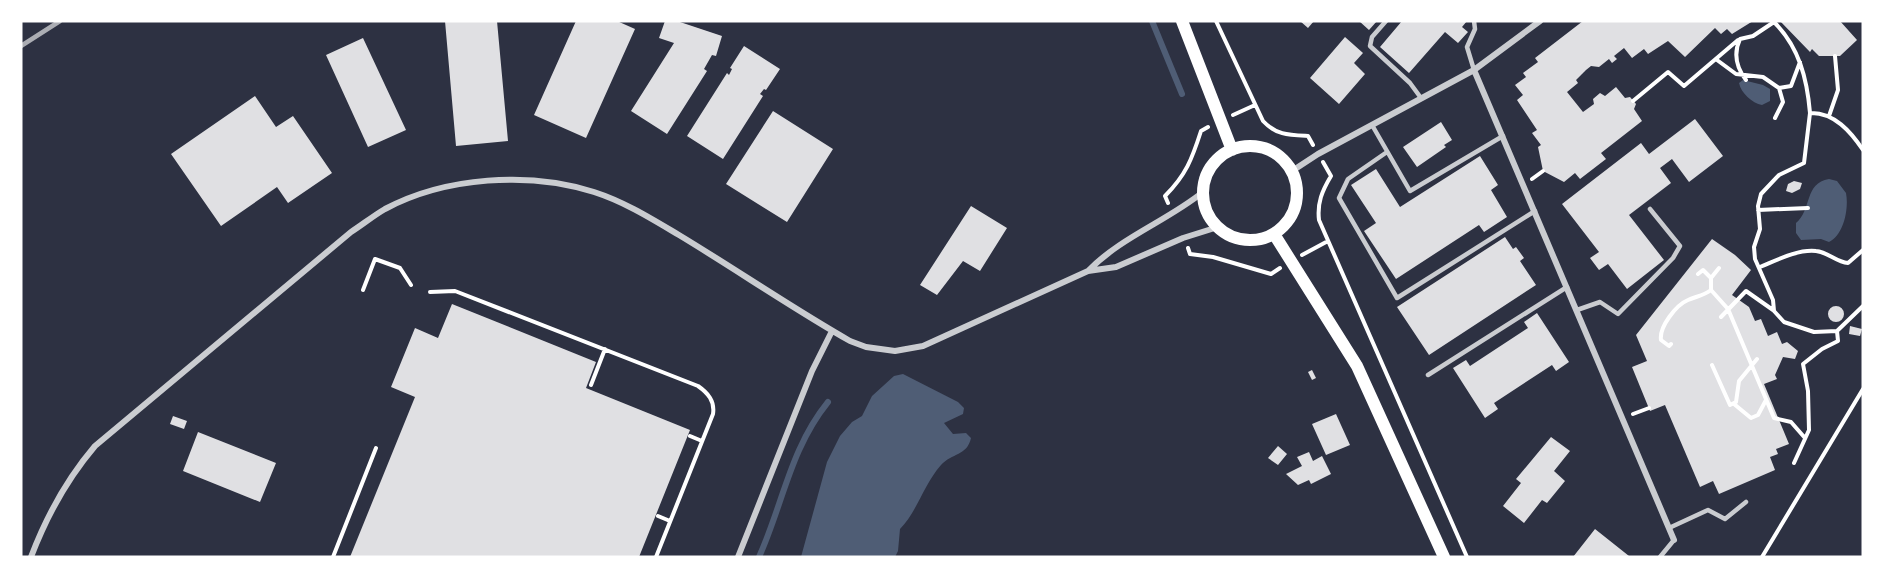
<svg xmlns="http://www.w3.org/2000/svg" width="1884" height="578" viewBox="0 0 1884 578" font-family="Figtree,sans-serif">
<rect width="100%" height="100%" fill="#2d3142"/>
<path fill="#4f5d75" d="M1743,80l20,5 7,4v12l-8,4c-10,-2 -21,-12 -23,-22z
M1829,179l8,2 9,12c3,15 -2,42 -17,49l-8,-3 -20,1 -5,-7v-10c16,-13 8,-40 33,-44z
M903,374l55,28 6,6 -1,6 -19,9 9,11 13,-1 5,5c-4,18 -19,15 -30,27 -17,19 -24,47 -41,64l-2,22 -3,6h-94l26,-95 13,-26 12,-14 10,-6 10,-20 22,-20z"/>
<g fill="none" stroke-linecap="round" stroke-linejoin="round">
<path stroke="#4f5d75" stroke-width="6" d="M1152,21l30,73
M759,557c24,-53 31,-108 69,-155"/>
</g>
<path fill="#e0e0e3" d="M445,21h52l11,120 -52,5z
M576,21h41l18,8 -49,109 -52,-23z
M665,21h12l45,15 -6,20 -4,-1 -8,14 3,2 -40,63 -36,-23 43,-68 -15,-5z
M1300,21h14l-6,7z
M1359,21h18l-8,9z
M1402,21h65l-5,6 6,5 -10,11 -13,-11 -36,41 -29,-26z
M1583,21h170l-21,13 -5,-5 -6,5 -6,-6 -30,29 -17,-16 -20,13 -4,-5 -12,9 -8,-10 -10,8 3,3 -5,4 -3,-4 -10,8 -8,-1 -5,4 -10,10 2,3 -11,9 16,20 11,-8 -1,-5 7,-6 5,3 11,-9 9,11 5,-1 6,7 -2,5 8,12 -41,32 5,6 -26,20 -5,-6 -11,9 -21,-11 -5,-24 3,-2 -9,-12 5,-3 -20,-30 6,-5 -8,-10 11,-8 -3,-4 15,-11 -3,-4z
M1780,21h60l17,19 -17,16h-21l-7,-7 -2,3z
M1345,37l18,16 -9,10 11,11 -26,30 -29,-26z
M363,38l43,92 -38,17 -42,-92z
M744,46l36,23 -14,21 -2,-1 -4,5 3,2 -40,63 -36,-23 40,-63 2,2 3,-6 -2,-1z
M255,96l21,31 17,-11 39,57 -44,30 -11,-16 -56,39 -50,-72z
M773,111l60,38 -46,73 -61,-38z
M1695,119l28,37 -34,26 -17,-23 -12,9 11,15 -42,32 35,45 -37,29 -19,-25 -9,6 -9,-12 9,-6 -37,-48 79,-61 8,11z
M1441,122l11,18 -8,5 2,2 -29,20 -14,-20z
M1480,156l18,29 -7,5 16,27 -23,15 -5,-7 -83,54 -32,-48 12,-8 -25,-38 25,-16 24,38z
M1794,181l8,2 -2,6 -8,4 -6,-2 2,-7z
M971,206l36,22 -27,43 -17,-10 -26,34 -17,-10z
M1505,237l8,12 3,-2 8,11 -4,3 16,24 -107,70 -32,-48z
M1712,239l23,16 16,15 -19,25 17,12 6,14 6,-2 7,17 9,-4 5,12 5,-2 11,9 -3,8 -12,-2 -8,18 2,4 -13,5 25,60 -13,5 2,5 -8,3 5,13 -56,24 -6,-13 -13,6 -35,-82 -15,6 -18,-44 15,-6 -11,-26z
M452,304l144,58 -10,26 104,42 -51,127h-289l65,-160 -24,-10 24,-59 23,10z
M1828 314a8 8 0 1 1 16 0a8 8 0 1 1-16 0Z
M1537,313l32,49 -13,9 -4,-6 -58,38 4,6 -13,9 -32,-50 13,-8 4,6 58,-38 -4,-6z
M1850,326l12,3 -2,7 -11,-2z
M1312,370l4,8 -4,2 -4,-8z
M1336,414l14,31 -24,10 -14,-31z
M173,416l14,5 -3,8 -14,-5z
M198,432l78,31 -16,39 -77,-31z
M1551,437l19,14 -16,20 11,10 -18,22 -5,-3 -18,23 -21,-17 18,-23 -5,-4z
M1278,446l9,8 -9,11 -10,-7z
M1309,452l4,9 9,-5 9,18 -20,10 -2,-4 -11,5 -12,-11 16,-8 -5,-9z
M1595,529l34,27 -1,1h-55z"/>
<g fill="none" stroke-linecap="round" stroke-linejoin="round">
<path stroke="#fff" stroke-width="4" d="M1216,21l47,100c13,14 26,14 45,15l5,9
M1717,60l19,14 27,3 16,11 12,-2 9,-24
M1746,80c-10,-13 -13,-26 -6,-41l13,-3 21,-14c25,25 33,56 36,91 24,-1 41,19 53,37
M1633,101l35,-29 16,14 54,-46
M1810,113l-6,50 -25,12 -18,19 -3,12 2,23 -6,18 1,12 18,41 1,11 10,11 30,10 23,-1 26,-25
M1233,115l22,-10
M1829,116l9,-26 -3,-34
M1775,118l8,-16 -4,-14
M1323,162l8,14c-9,15 -14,27 -12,44l148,337
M1532,179l11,-8
M1168,203l-3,-7c21,-21 27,-37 36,-65l7,-4
M1758,210l50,-2
M1188,248l2,6 23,3 58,17 9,-6
M1302,255l26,-14
M1760,267c17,-7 38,-18 56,-16 12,1 20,11 32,12l15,-13
M1719,268l-8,10v12l17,19 46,109 17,4 14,16
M1698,274l5,-4 8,8
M363,290l12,-31 25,9 11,17
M430,292l25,-1 243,95c10,7 17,15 15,28l-57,143
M1721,317l25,-26 27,19
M1671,344l-2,2 -8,-6c-2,-13 15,-35 27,-40 9,-4 15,-4 23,-10
M1712,365l18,40 6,-3 3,-21 18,-22
M591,385l14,-36
M1734,404l17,14 7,-3 8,-15
M1633,414l16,-6
M690,436l12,5
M1794,463l15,-33 -1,-39 -5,-27 19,-15 16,-8 -1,-10
M658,516l12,5
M333,557l43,-109
M1762,557l101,-168"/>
<path stroke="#caccd0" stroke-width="4.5" d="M1386,21l-14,16 -2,9 40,37 11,15
M1474,21l1,8 -8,18 7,23
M1372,125l38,66 93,-55
M1387,152l-39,27 -9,19 58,100 138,-87
M1577,310l23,-8 18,12 55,-56 7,-12 -30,-37
M1428,375l139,-88
M1669,528l39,-18 17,9 21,-17
M1660,557l14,-17"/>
<path stroke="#caccd0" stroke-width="6" d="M1474,70l200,470
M1292,171l26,-17 156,-84 66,-49
M1088,271c33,-34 79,-50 115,-79
M31,557c16,-42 35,-77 64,-111l256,-214c11,-7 22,-16 34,-23 60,-32 144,-38 209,-17 31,10 58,27 85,43 58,35 113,73 171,106l16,6 29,4 28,-5 165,-75 28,-4 67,-29 35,-11
M738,557l74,-186 20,-40"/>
<path stroke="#fff" stroke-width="12" d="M1182,21l50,129
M1203 193a47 47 0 1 1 94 0a47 47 0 1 1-94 0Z
M1274,234l83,132 87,191"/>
<path stroke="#abadb3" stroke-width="4.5" d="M21,46l39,-25"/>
</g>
<rect width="1884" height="578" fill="none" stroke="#ffffff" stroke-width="45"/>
</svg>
